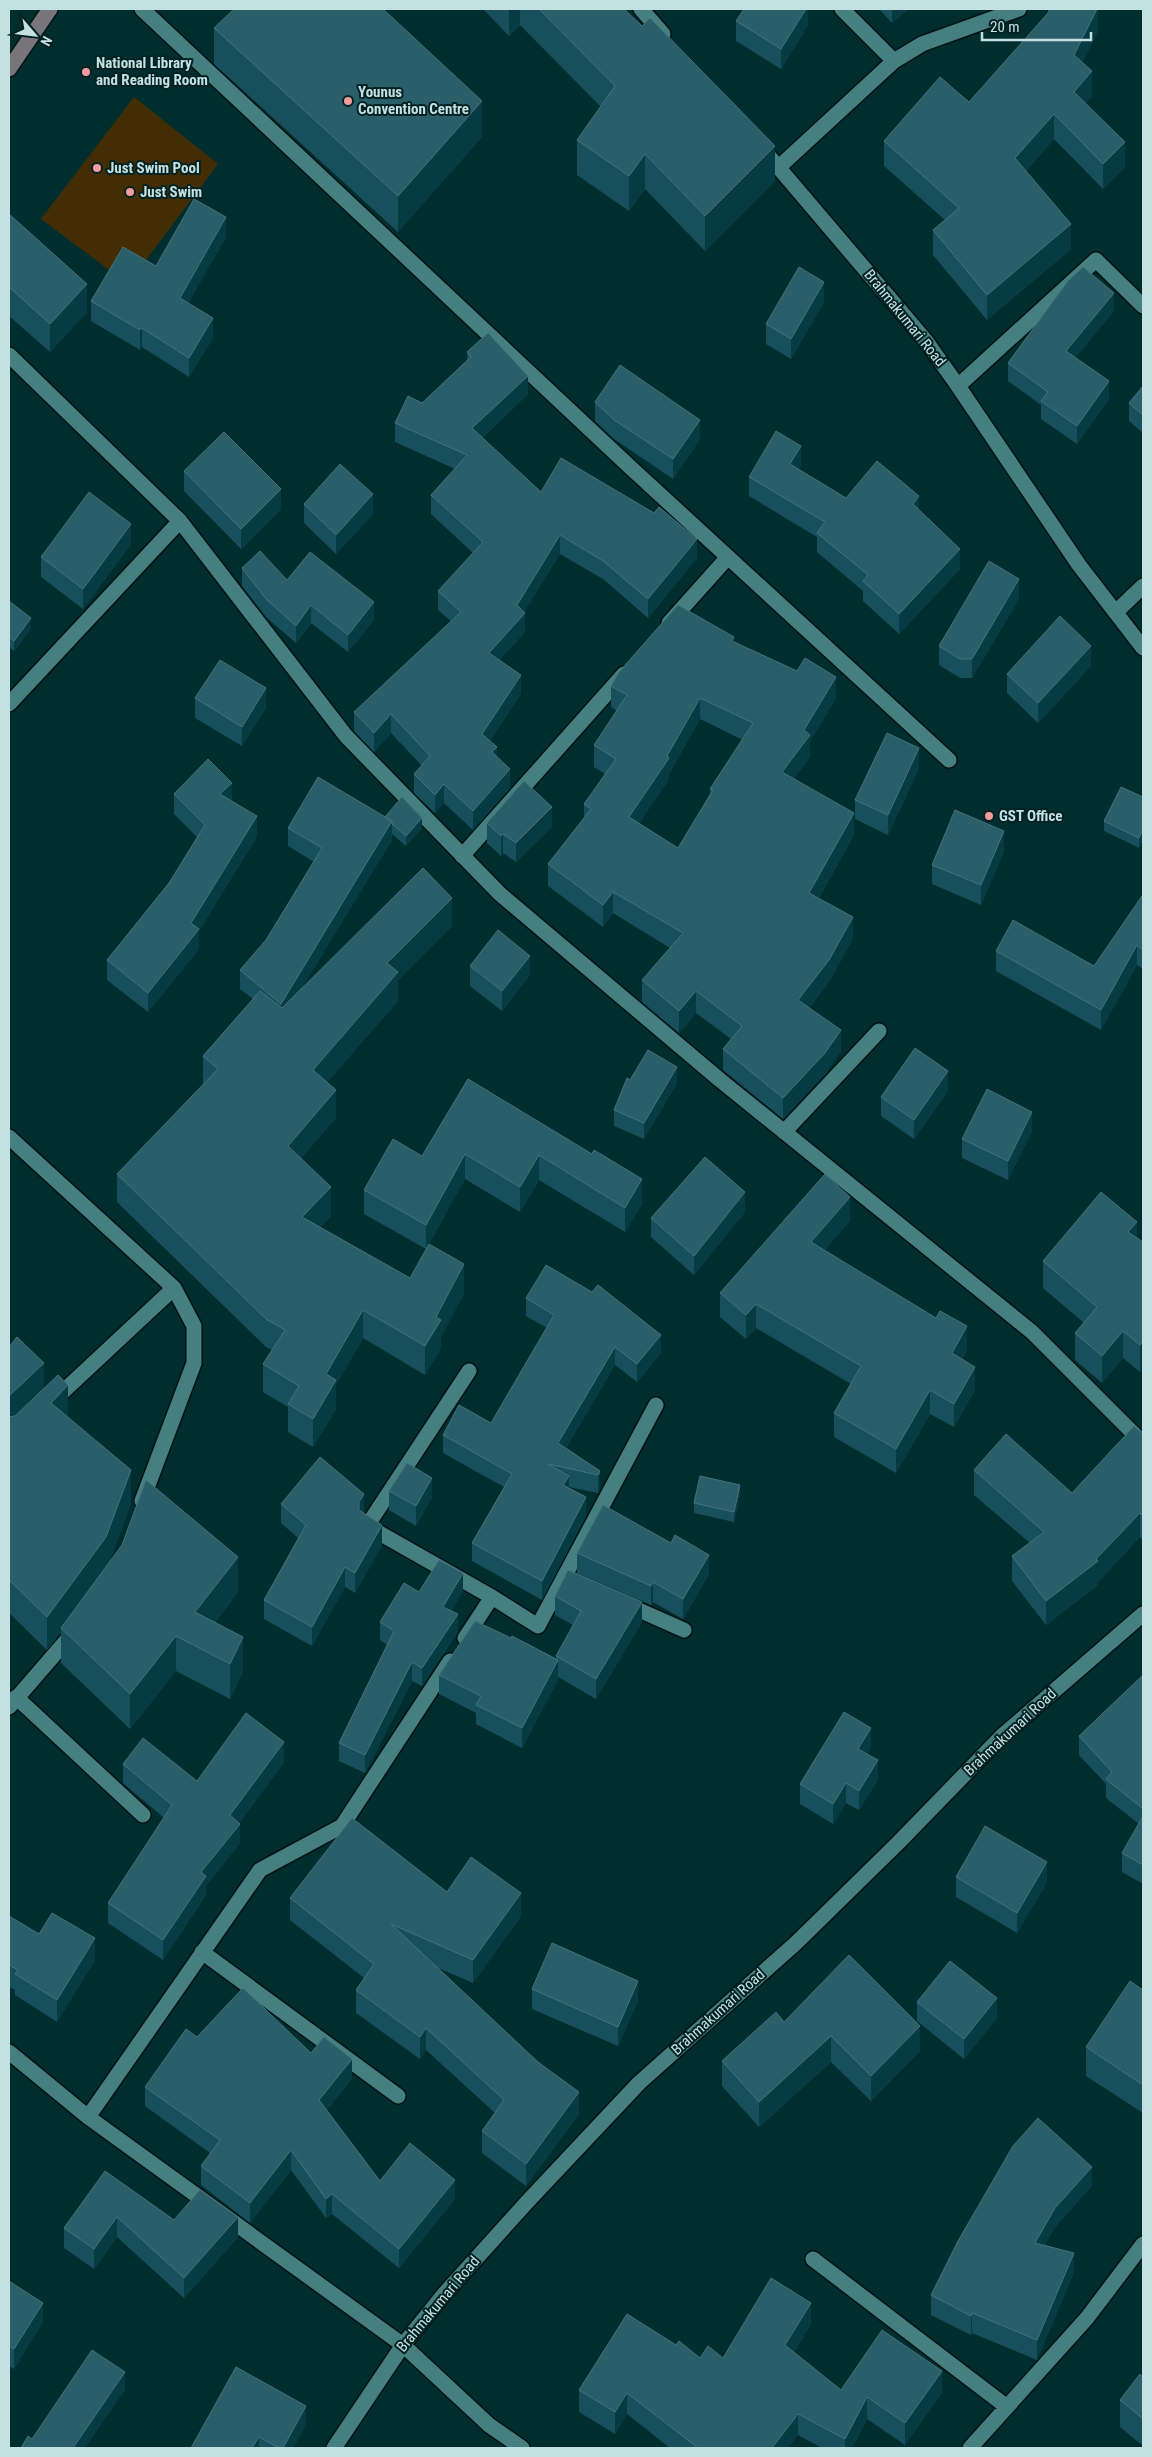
<svg xmlns="http://www.w3.org/2000/svg" width="1152" height="2457" viewBox="0 0 1152 2457" font-family="'Roboto Condensed',sans-serif">
<rect width="100%" height="100%" fill="#002e2f"/>
<path fill="#432d04" d="M134,97l84,67 -90,120 -87,-65z"/>
<g fill="none" stroke-linecap="round" stroke-linejoin="round">
<defs>
<path id="street" d="M142,9l488,458 319,293
M641,9l22,25
M842,9l52,52
M762,148l164,193 32,45 121,179 64,83
M779,167l115,-106 28,-17 97,-35
M9,355l171,166 166,215 154,158 220,186 312,252 111,111
M958,386l138,-126 47,46
M1116,612l27,-26
M669,623l59,-66
M9,704l171,-183
M462,856l162,-182
M784,1132l95,-101
M9,1137l165,151 20,38v37l-52,138
M54,1400l120,-112
M492,1597l46,29 118,-221
M623,1603l61,27
M465,1638l27,-41 -125,-71 102,-155
M16,1697l127,118
M9,1707l64,-74
M202,1952l196,144
M9,2052l79,65 315,228 86,80 33,23
M88,2117l172,-247 82,-44 108,-165
M813,2259l194,148
M334,2448l69,-103 42,-52 83,-92 111,-118 157,-140 102,-100 104,-107 141,-122
M970,2448l117,-130 56,-74"/>
<path id="secondary" d="M9,69l41,-60"/>
</defs>
<use href="#street" stroke="#031313" stroke-width="18"/>
<use href="#secondary" stroke="#031313" stroke-width="18"/>
<use href="#street" stroke="#467f80" stroke-width="15"/>
<use href="#secondary" stroke="#78767b" stroke-width="15"/>
</g>
<path fill="#174f5c" fill-rule="evenodd" d="M483,9h141l151,172 -70,70 -60,-62 -16,22 -52,-36v-35l24,-33 -81,-82 -11,11z
M808,9v16l-27,44 -45,-28v-20z
M879,9h30l-17,14z
M1098,9v22l-16,31 10,34 -7,8 40,63 -22,22 -49,-50 -28,32 45,78 -84,71 -54,-65v-25l12,-10 -61,-54v-25l85,-39z
M214,28l268,109 -84,95 -184,-168z
M9,214l78,98 -37,40 -41,-36z
M226,237l-38,66 25,35 -24,39 -47,-30 -2,3 -49,-29v-20l65,-35z
M824,302l-33,57 -25,-15v-20z
M1114,311l-39,47 34,41 -32,45 -36,-25v-14l-33,-24v-18z
M467,352l61,42 -46,44 59,54 156,66 -49,60 -45,-39 -43,-25 -36,58 1,20 -26,28 22,33 -31,48 20,47 -37,42 -29,-27 -9,10 -21,-20v-19l8,-8 -31,-33 -17,19 -20,-21v-19l97,-91 -13,-11v-19l35,-38 -42,-39v-19l24,-26 -60,-27v-19l27,-20 45,-43z
M1143,386v47l-14,-12v-18z
M595,402l105,37 -27,40 -59,-40 -19,-18z
M801,466l-3,3 48,29 73,13 41,58 -61,65 -36,-33v-10l-46,-39v-15l-68,-41v-19z
M184,471l97,38 -40,40 -57,-58z
M304,504l69,10 -37,40 -32,-31z
M131,544l-48,65 -42,-32v-20z
M242,568l45,12 87,40 -26,32 -37,-29 -15,20 -30,-26 -24,-31z
M1019,599l-47,79h-12l-21,-13v-19z
M9,601l22,27 -17,23 -5,-4z
M734,642l102,56 -26,43v16l-16,21 60,57 -35,63 34,40 -24,44 -20,26 32,43 -16,23 -42,45 -60,-49v-21l8,-10 -35,-26 -17,20 -37,-31v-22l28,-32 -57,-35 -10,14 -55,-41v-22l36,-46v-14l21,-30 -11,-7v-22l23,-34 -6,-4v-21zM700,719l43,21 -33,49v5l-32,54 -39,-25 30,-44v-5z
M1091,666l-53,57 -31,-30v-19z
M195,698l71,10 -24,38 -47,-28z
M919,768l-31,67 -33,-16v-19z
M174,794l58,7 25,35 -58,95v18l-51,63 -41,-32v-20l62,-77 28,-46 -23,-23z
M1143,797v42l-4,9 -35,-17v-10z
M385,817l37,11 -16,18 -14,-12v6l-91,149 151,-63 -54,54v21l-71,81 9,36 -35,40 30,58 -11,11 90,51 54,15 -23,44v11l-16,27 -62,-37 -27,47v24l-23,38 -25,-15v-25l-25,-15v-28l9,-14 -6,-3 -149,-145v-28l86,-89v-29l50,-57 -13,-10v-19l26,-30 48,-78 -26,-16v-18z
M487,823l65,4 -36,35 -13,-9 -2,3 -14,-13z
M1004,851l-23,54 -49,-21v-19z
M1143,897v72l-6,-4 -36,65 -105,-59v-20l98,15z
M470,966l60,9 -28,36 -32,-25z
M468,1079l174,125 -17,28 -86,-52 -19,32 -55,-33 -39,70 -62,-35v-24l58,-34z
M630,1080l47,3 -33,56 -30,-13v-16z
M948,1091l-34,48 -33,-23v-19z
M1032,1131l-24,49 -46,-22v-19z
M745,1212l-51,63 -43,-38v-19z
M850,1221l-26,29 143,100 -5,9 13,31 -21,37 -24,-13 -34,59 -62,-36v-24l17,-29 -95,-56 -10,11 -26,-22v-24z
M1137,1238l6,4 -3,130 -17,-14 -21,25 -27,-23v-27l9,-10 -41,-35v-27z
M526,1298l135,55 -24,29 -22,-17 -49,83 34,23v19l-2,3 -29,-6v1l17,28 -44,84 -70,-39v-18l32,-56 -61,-34v-18l48,-12 56,-95 -21,-12z
M9,1347l59,70 63,86 -22,60 129,29 -23,30 28,50 -13,27 -54,-28 -46,58 -69,-66v-31l-14,18 -38,-37z
M1143,1434v106l-3,-3 -42,45v3l-52,40 -34,-44v-25l18,-13 -56,-48v-25l98,23z
M389,1491l43,6 -16,29 -27,-16z
M740,1495l-6,27 -40,-9v-10z
M281,1504l83,10 18,31 -27,48 -10,-6 -33,59 -48,-27v-19l34,-62 -17,-15z
M577,1553l132,21 -26,45 -30,-17 -2,3 -74,-32z
M463,1591l-12,20 7,21 -36,54 -10,-5 -47,92 -26,-12v-18l48,-98 -7,-5v-18l39,-30z
M555,1596l87,26 -46,77 -38,-22v3l-36,68 -46,-24v-11l-37,-19v-19l117,-16v-3l17,-31 -18,-10z
M1143,1675v209l-21,-12v-19l17,-29 -33,-26v-14l-27,-29v-19z
M871,1748l-4,6 11,26 -19,30 -13,-7 -13,21 -33,-20v-20z
M284,1762l-45,61 1,20 -34,43v9l-43,65 -55,-37v-20l56,-85 -41,-35v-19l74,17z
M956,1877l91,5 -30,51 -61,-36z
M447,1892l74,24 -48,67 -37,-16 143,147 -53,72 -44,-33v-22l13,-18 -69,-63 -6,9 -64,-46v-23l8,-12 -74,-58v-22z
M9,1916l30,18 56,26 -38,62 -42,-27v-5l-6,-3z
M532,1989l106,12 -20,45 -86,-37z
M1143,1990v123l-57,-37v-29z
M917,2002l80,16 -33,41 -47,-38z
M784,2022l136,29 -49,50 -40,-39 -72,65 -37,-41v-25z
M197,2037l114,16 41,25 -25,32 53,71 75,18 -56,69 -67,-54 -6,4 -35,-48 -41,53 -49,-38v-19l9,-13 -65,-47v-19z
M105,2171l69,49 64,17 -54,61 -67,-61 -23,32 -30,-21v-20z
M1092,2186l-37,41 -10,18 29,27 -37,88 -65,-27 -1,2 -40,-20v-20z
M9,2281l34,41 -29,47 -5,-3z
M811,2324l-17,28 47,38 101,2 -37,53 -38,-26 -15,29h-30l-24,-13 -10,13h-118l-43,-34 -12,20 -36,-22v-22l97,-45 24,13h23z
M1143,2377v69l-23,-19v-27z
M306,2424l-13,24h-102z"/>
<path fill="#063b44" d="M509,9h11v16l-11,11z
M806,9h2v16l-27,44v-20z
M892,9h17l-17,14z
M1097,9h1v22l-24,49v-25z
M1092,71v25l-18,21v-25z
M482,101v36l-84,95v-36z
M1054,114v25l-39,44v-25z
M1125,142v25l-22,22v-25z
M775,146v35l-70,70v-35z
M645,154v35l-16,22v-35z
M226,217v20l-46,81v-20z
M1071,224v25l-84,71v-25z
M824,282v20l-33,57v-20z
M87,284v28l-37,40v-28z
M1114,293v18l-48,58v-18z
M213,318v20l-24,39v-19z
M142,328v19l-2,3v-20z
M528,376v18l-56,53v-19z
M1109,381v18l-32,45v-18z
M700,420v19l-27,40v-20z
M801,446v20l-11,18v-20z
M281,489v20l-40,40v-20z
M373,494v20l-37,40v-19z
M919,496v20l-6,-12z
M131,524v20l-48,65v-20z
M560,535v19l-40,65 5,-6v19l-36,40v-19l28,-48z
M697,539v19l-49,60v-19z
M960,549v20l-61,65v-20z
M1019,579v20l-47,79v-19z
M374,602v18l-26,32v-17z
M311,605v18l-15,20v-17z
M31,618v10l-17,23v-10z
M1091,646v20l-53,57v-20z
M521,675v18l-39,60v-19z
M836,677v21l-26,43v16l-28,36v-21l22,-42z
M266,688v20l-24,38v-19z
M700,698v21l-31,55v5l-40,60v-22l38,-61z
M391,714v19l-17,19v-19z
M497,747v18l-5,-13z
M919,748v20l-31,67v-20z
M510,769v19l-37,42v-19z
M232,783v19l-12,-8z
M444,784v19l-9,10v-18z
M552,807v20l-36,35v-19z
M854,813v22l-45,80v-22z
M257,816v20l-58,95v18l-51,63v-19z
M422,818v10l-16,18v-10z
M392,821v19l-111,183v-19z
M1143,829v10l-4,9v-10z
M1004,831v20l-23,54v-20z
M503,834v19l-2,3v-20z
M613,892v21l-10,14v-22z
M452,898v28l-54,54v21l-85,97v-28l74,-107z
M853,917v21l-24,44 -31,40v-22z
M1137,945v20l-36,65v-20z
M530,956v19l-28,36v-20z
M696,991v22l-17,20v-22z
M841,1030v21l-16,23 -42,45v-21z
M677,1067v16l-33,56v-16z
M948,1071v20l-34,48v-19z
M336,1090v28l-48,56v-28z
M1032,1112v19l-24,49v-19z
M465,1154v25l-39,70v-24z
M539,1155v25l-19,32v-25z
M642,1179v25l-17,28v-24z
M331,1187v29l-29,29v-28z
M745,1192v20l-51,63v-19z
M850,1197v24l-39,45v-24z
M1137,1222v27l-9,-17z
M464,1264v29l-23,44v11l-16,27v-29l11,-29z
M756,1304v24l-10,11v-24z
M363,1310v28l-27,47v24l-23,38v-28l13,-45z
M967,1326v24l-15,27v-24z
M1123,1331v27l-21,25v-27z
M661,1335v18l-24,29v-18z
M1143,1341v27l-3,4v-27z
M615,1347v18l-57,96v-18z
M44,1363v33l-35,33v-33z
M975,1367v23l-21,37v-23z
M68,1385v33l-17,-15z
M930,1390v24l-34,59v-24z
M131,1470v33l-25,68 -45,57v4l-14,18v-33z
M600,1471v19l-2,3v-18z
M569,1476v18l-6,-9z
M432,1478v19l-16,29v-20z
M740,1485v10l-6,27v-10z
M364,1494v20l-5,7v-19z
M586,1497v19l-44,84v-19z
M1140,1513v24l-42,45v3l-52,40v-24l50,-42z
M382,1525v20l-27,48v-20z
M709,1555v19l-26,45v-20z
M238,1557v35l-43,54v-34z
M345,1567v20l-33,59v-19z
M463,1573v18l-20,34v-18z
M653,1582v20l-2,3v-19z
M642,1602v20l-46,77v-20z
M458,1614v18l-36,54v-18z
M176,1636v35l-46,58v-35z
M243,1637v35l-13,27v-35z
M558,1660v20l-36,68v-20z
M412,1662v19l-47,92v-18z
M871,1728v20l-13,21v-20z
M284,1742v20l-54,73v-20z
M878,1760v20l-19,30v-19z
M846,1783v20l-13,21v-20z
M240,1824v19l-34,43v9l-43,65v-20l38,-68z
M1047,1862v20l-30,51v-20z
M521,1893v23l-48,67v-23z
M95,1938v22l-38,62v-22z
M638,1981v20l-20,45v-19z
M997,1998v20l-33,41v-20z
M920,2026v25l-49,50v-25z
M426,2028v22l-6,9v-22z
M831,2036v26l-72,65v-25z
M352,2059v19l-33,42v-20z
M579,2092v22l-53,72v-22z
M291,2150v20l-41,53v-20z
M1092,2167v19l-37,41 -20,35v-19l20,-35z
M455,2180v19l-56,69v-19z
M332,2194v20l-6,4v-19z
M117,2217v20l-23,32v-20z
M238,2217v20l-54,61v-20z
M1074,2253v19l-37,88v-20z
M43,2303v19l-29,47v-20z
M811,2303v21l-26,43v-22z
M972,2313v20l-1,2v-19z
M942,2371v21l-37,53v-22z
M125,2372v18l-40,58h-12z
M627,2393v21l-12,20v-22z
M867,2397v22l-15,29h-7v-9z
M306,2406v18l-13,24h-10z
M798,2414v21l-10,13h-16z
M259,2437v11h-7z"/>
<path fill="#2a5f6a" stroke="#42737d" fill-rule="evenodd" d="M234,9h149l99,92 -84,95 -184,-168z
M539,9h85l18,17 8,-8 125,128 -70,70 -60,-62 -16,22 -52,-36 38,-54z
M744,9h62l-25,40 -45,-28z
M1050,9h47l-23,46 18,16 -18,21 51,50 -22,22 -49,-50 -39,44 56,66 -84,71 -54,-65 26,-22 -75,-67 56,-64 29,25 79,-89z
M194,199l32,18 -46,81 33,20 -24,40 -47,-30 -2,2 -49,-29 32,-54 33,19z
M9,214l78,70 -37,40 -41,-37z
M799,267l25,15 -33,57 -25,-15z
M1083,267l31,26 -48,58 43,30 -32,45 -36,-25 7,-9 -40,-29 60,-82z
M488,333l40,43 -56,52 69,64 20,-34 93,55 5,-6 38,32 -49,60 -45,-38 -43,-26 -43,70 8,8 -36,40 32,22 -39,59 15,13 -5,5 18,17 -37,42 -29,-27 -9,11 -21,-21 16,-18 -39,-42 -17,19 -20,-21 107,-100 -23,-21 45,-49 -52,-47 36,-40 -72,-32 13,-27 14,7 49,-46 -4,-5z
M620,365l80,55 -27,39 -59,-39 -19,-18z
M1143,386v29l-14,-12z
M776,431l25,15 -11,18 56,34 31,-37 42,35 -6,8 47,45 -61,65 -36,-33 5,-6 -51,-42 8,-11 -76,-45z
M224,432l57,57 -40,40 -57,-58z
M340,464l33,30 -37,41 -32,-31z
M89,492l42,32 -48,65 -42,-32z
M260,551l27,29 23,-28 64,50 -26,33 -37,-30 -15,21 -30,-27 -24,-31z
M989,561l30,18 -47,80h-12l-21,-13z
M9,601l22,17 -17,23 -5,-4z
M678,605l56,32 -2,4 65,30 8,-13 31,19 -32,53 6,5 -28,37 72,41 -45,80 44,24 -24,43 -31,40 43,30 -16,23 -42,45 -60,-49 19,-23 -46,-35 -17,20 -37,-31 41,-47 -70,-41 -10,13 -55,-41 43,-55 -7,-5 32,-45 -22,-14 33,-50 -16,-9 8,-14zM700,698l53,25 -43,66 3,1 -35,58 -49,-31 40,-59 -2,-2z
M1060,616l31,30 -53,57 -31,-29z
M220,660l46,28 -24,39 -47,-29z
M887,733l32,15 -31,67 -33,-15z
M208,759l24,24 -12,11 37,22 -66,107 8,6 -51,64 -41,-33 62,-77 36,-58 -31,-31z
M318,777l74,44 -111,183 -41,-34 26,-30 56,-92 -34,-20z
M524,781l28,26 -36,36 -13,-9 -2,2 -14,-13z
M1121,787l22,10v32l-4,9 -35,-17z
M402,797l20,21 -16,18 -14,-12v-3l-7,-4z
M955,810l49,21 -23,54 -49,-20z
M423,868l29,30 -65,65 11,9 -85,98 23,20 -48,56 43,41 -29,30 108,61 19,-34 35,20 -28,53 5,3 -16,26 -62,-36 -37,64 10,6 -23,39 -25,-15 11,-18 -36,-22 22,-34 -19,-11 -149,-145 101,-105 -15,-13 57,-65 22,17z
M1142,896l1,1v53l-6,-5 -36,65 -105,-59 17,-31 81,46z
M498,930l32,26 -28,35 -32,-25z
M915,1048l33,23 -34,49 -33,-23z
M648,1050l29,17 -33,56 -30,-13 13,-32 3,2z
M468,1079l124,75 2,-4 48,29 -17,29 -86,-53 -19,32 -55,-33 -39,71 -62,-35 29,-51 29,17z
M987,1089l45,23 -24,49 -46,-22z
M705,1157l40,35 -51,64 -43,-38z
M825,1174l25,23 -39,45 125,76 4,-7 27,15 -15,27 23,14 -21,37 -24,-14 -34,59 -62,-36 27,-47 -105,-62 -10,11 -26,-22z
M1101,1192l36,30 -9,10 15,10v99l-3,4 -17,-14 -21,25 -27,-23 22,-26 -54,-46z
M546,1265l46,27 6,-7 63,50 -24,29 -22,-17 -57,96 42,28 -2,4 -50,-11 21,12 -6,9 23,12 -44,84 -70,-38 40,-69 -69,-39 16,-30 32,18 63,-108 -28,-17z
M17,1337l27,26 -35,33v-49z
M58,1375l10,10 -17,18 80,67 -25,67 -59,80 -38,-37v-163l6,-1z
M1134,1426l9,8v82l-3,-3 -44,46 2,2 -52,40 -34,-45 32,-24 -70,-62 32,-36 66,59z
M320,1457l44,37 -5,8v8l23,15 -27,48 -10,-6 -33,60 -48,-27 42,-75 -25,-21z
M407,1463l25,15 -16,28 -27,-15z
M700,1476l40,9 -6,27 -40,-9z
M146,1480l92,77 -43,55 48,25 -13,27 -54,-28 -46,58 -69,-66 61,-83z
M603,1505l68,38 4,-8 34,20 -26,44 -30,-17 -2,4 -74,-33z
M439,1560l24,13 -20,34 15,7 -36,54 -10,-6 -47,93 -26,-12 55,-112 -14,-9 24,-39 15,9z
M568,1570l74,32 -46,77 -40,-23 25,-45 -26,-15z
M475,1621l36,17 1,-2 46,24 -36,68 -46,-23 5,-9 -42,-21z
M1143,1675v134l-37,-30 6,-7 -33,-36z
M844,1712l27,16 -13,21 20,11 -19,31 -13,-8 -13,21 -33,-20z
M246,1713l38,29 -54,73 10,9 -39,48 5,4 -43,64 -55,-37 64,-98 -49,-41 20,-26 54,43z
M1143,1816v49l-21,-12z
M352,1818l95,74 24,-35 50,36 -48,67 -82,-36 147,138 41,30 -53,72 -44,-33 22,-31 -78,-72 -6,9 -64,-47 18,-26 -84,-66z
M985,1826l62,36 -30,51 -61,-36z
M52,1913l43,25 -38,62 -42,-26 3,-4 -9,-5v-49l30,18z
M552,1943l86,38 -20,46 -86,-38z
M849,1955l71,71 -49,50 -40,-40 -72,66 -37,-41 54,-49 8,10z
M950,1961l47,37 -33,41 -47,-37z
M1130,1981l13,9v95l-57,-38z
M243,1988l68,65 13,-16 28,22 -33,41 61,81 30,-38 45,37 -56,69 -67,-55 -6,5 -35,-49 -41,53 -49,-37 19,-26 -75,-53 41,-58 11,8z
M1038,2118l54,49 -37,41 -20,35 39,10 -37,87 -65,-27 -1,3 -40,-21 27,-54 55,-95z
M105,2171l69,49 26,-30 38,27 -54,61 -67,-61 -23,32 -30,-21z
M771,2278l40,25 -26,42 56,45 41,-60 60,41 -37,52 -38,-26 -22,42 -47,-25 -26,34h-74l-71,-55 -12,19 -36,-22 48,-76 49,31 3,-4 21,17 8,-12 15,12z
M9,2281l34,22 -29,46 -5,-3z
M92,2350l33,22 -52,76h-52l7,-12 4,3z
M236,2367l70,39 -23,42h-4l-20,-11 -7,11h-61z
M1140,2374l3,3v42l-23,-19z"/>
<g fill="#f59b9d" stroke="#032223" stroke-width="2">
<circle cx="86" cy="72" r="5"/>
<circle cx="348" cy="101" r="5"/>
<circle cx="97" cy="168" r="5"/>
<circle cx="130" cy="192" r="5"/>
<circle cx="989" cy="816" r="5"/>
</g>
<g text-anchor="middle" stroke-width="4" stroke-linejoin="round" paint-order="stroke">
<g font-size="15" font-weight="bold" fill="#c4e0e1" stroke="#032223" text-anchor="start">
<text x="96" y="68">National Library<tspan x="96" dy="17">and Reading Room</tspan></text>
<text x="358" y="97">Younus<tspan x="358" dy="17">Convention Centre</tspan></text>
<text x="107" y="173">Just Swim Pool</text>
<text x="140" y="197">Just Swim</text>
<text x="999" y="821">GST Office</text>
</g>
<g font-size="15" fill="#c4e0e1" stroke="#032223">
<text transform="translate(905 318) rotate(51)" y="5">Brahmakumari Road</text>
<text transform="translate(1010 1732) rotate(-43)" y="5">Brahmakumari Road</text>
<text transform="translate(718 2012) rotate(-42)" y="5">Brahmakumari Road</text>
<text transform="translate(438 2304) rotate(-50)" y="5">Brahmakumari Road</text>
</g>
</g>
<rect width="1152" height="2457" fill="none" stroke="#c4e0e1" stroke-width="20"/>
<g transform="translate(35 35) rotate(118)" stroke="#032223" stroke-width="4" paint-order="stroke">
<path d="M0-4L9 19L0 12L-9 19Z" fill="#c4e0e1"/>
<text y="-8" font-size="14" font-weight="bold" text-anchor="middle" fill="#c4e0e1">N</text>
</g>
<path d="M982 32v8h109v-8" fill="none" stroke="#c4e0e1" stroke-width="2.5"/>
<text x="990" y="32" font-size="15" fill="#c4e0e1" stroke="#032223" stroke-width="4" paint-order="stroke">20 m</text>
</svg>
